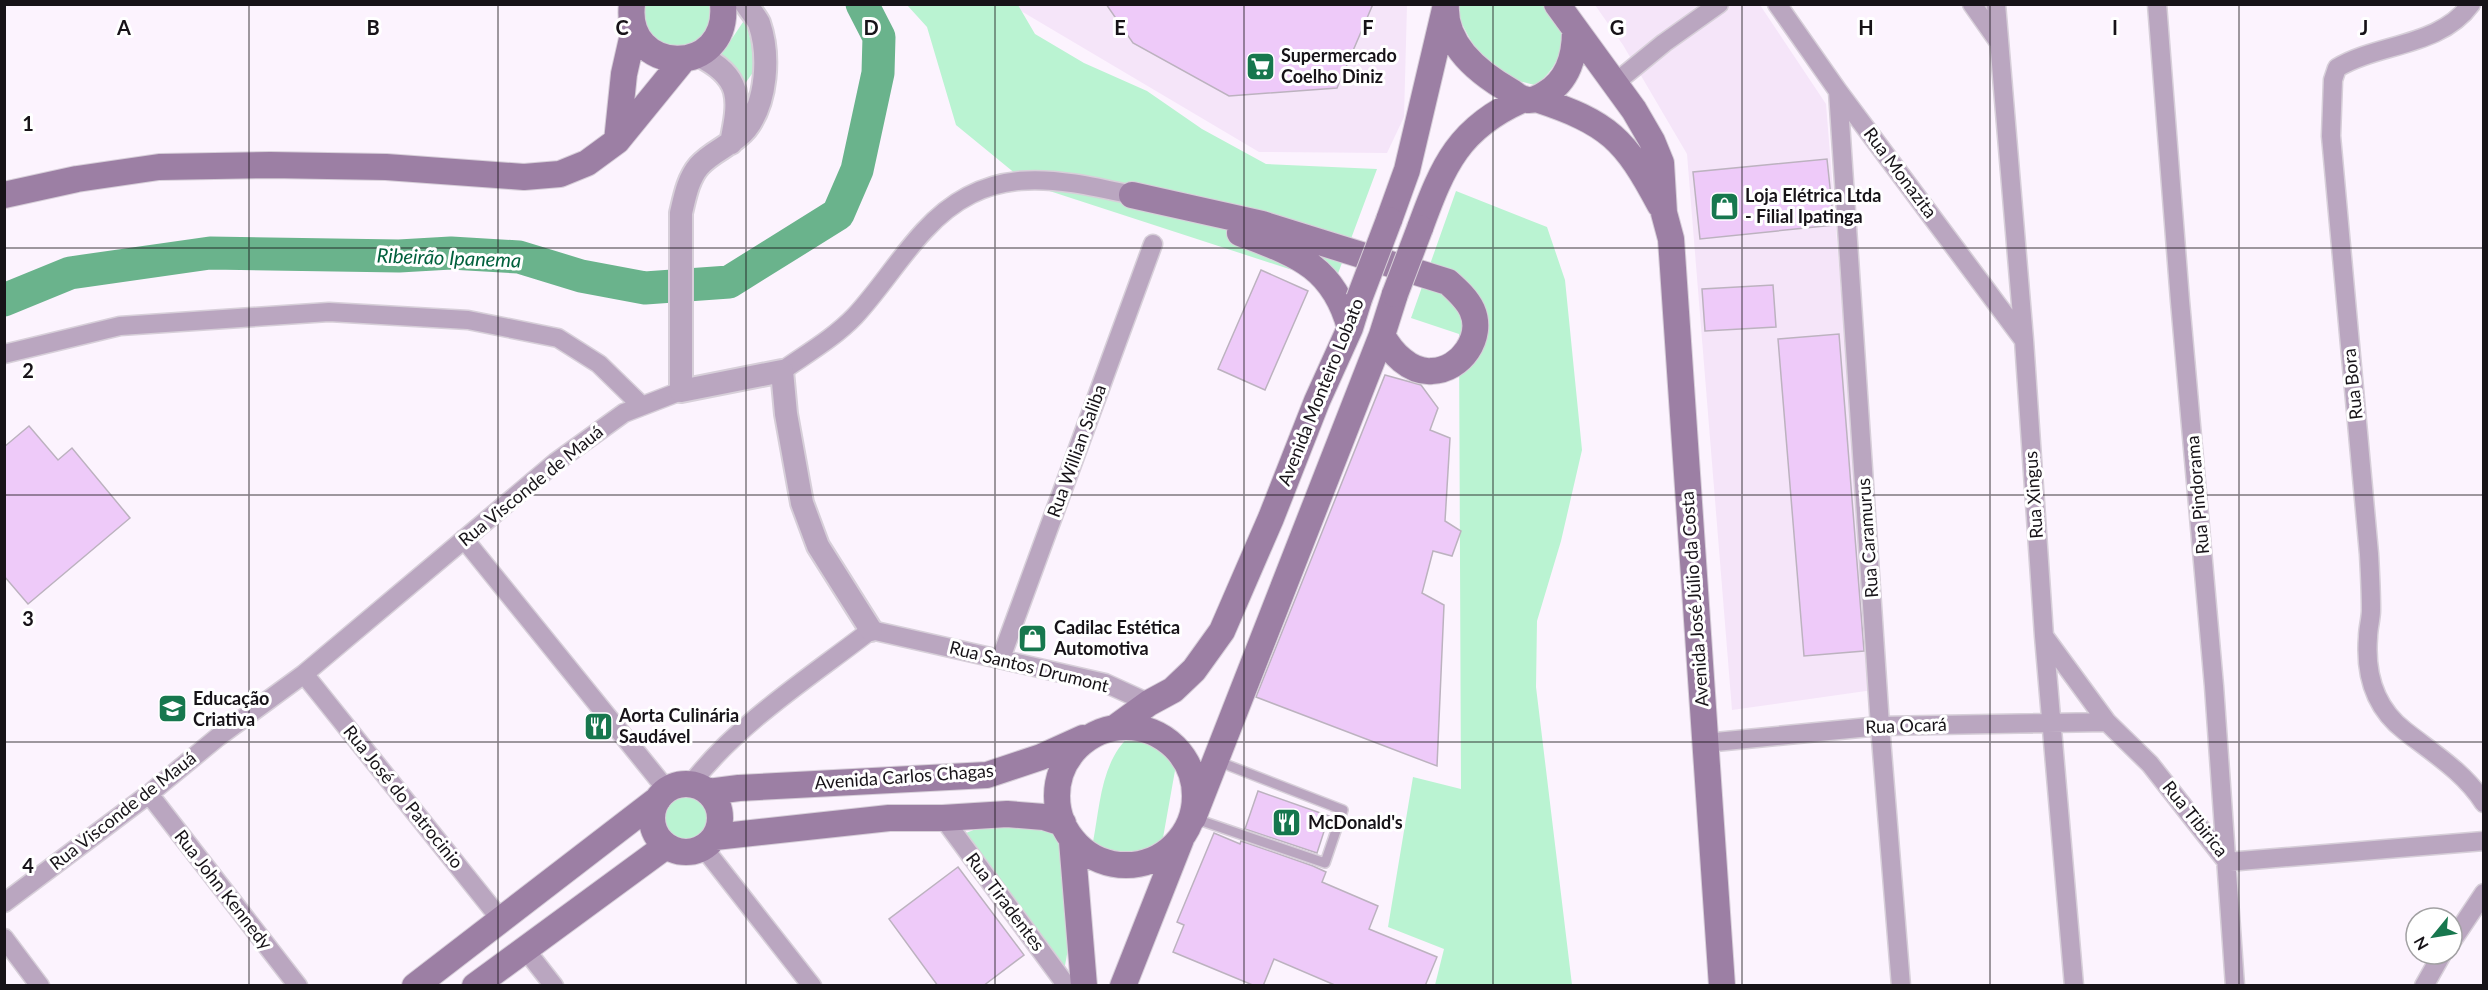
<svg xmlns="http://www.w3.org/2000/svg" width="2488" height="990" viewBox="0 0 2488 990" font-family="Lato,sans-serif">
<rect width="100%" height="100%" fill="#fcf3fe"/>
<path fill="#f5e5f9" d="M1011,5h396l-3,112 -17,36 -128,-1z
M1595,5h165l66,99 47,586 -141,20 -45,-556 -64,-109z"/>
<path fill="#baf3d2" d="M638,5h77l-1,19 -27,26 -37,-9z
M907,5h111l17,29 49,29 63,28 55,38 64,35 111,5 -44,118 -1,-4 -304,-99 -72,-59 -29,-98z
M1453,5h95l17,26c-3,23 -11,41 -30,54 -10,-3 -24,-5 -33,-10 -24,-15 -37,-45 -49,-70z
M745,19l8,30 1,22 -10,14 -31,-32 14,-7z
M1456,191l91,36 18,53 17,170 -21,91 -24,80 -1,66 36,298h-137l9,-36 -56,-22 25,-150 48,12 -2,-455 -48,-16z
M1131,735c26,5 30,8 45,30l-15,84c-22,10 -38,8 -61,4l-7,-11c7,-36 8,-82 38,-107z
M660 818a27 27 0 1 1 54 0a27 27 0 1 1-54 0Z
M1020,819l36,13 7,7 7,99 -6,33 -98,-138 25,-10z"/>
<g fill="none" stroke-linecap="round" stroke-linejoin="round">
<path stroke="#6ab38c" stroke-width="33" d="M4,300l66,-27 140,-20 189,3 52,-3 68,4 62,19 64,12 84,-6 109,-68 19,-44 21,-97 1,-36 -17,-33"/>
</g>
<path fill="#eecaf9" stroke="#bcb2bf" stroke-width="1.5" d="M1106,4h267l-36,84 -108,8 -96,-53z
M1827,159l7,66 -134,14 -7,-67z
M1261,270l47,21 -43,99 -47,-21z
M1773,285l3,42 -71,4 -3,-42z
M1839,334l25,317 -60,5 -26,-317z
M1385,375l36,10 17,23 -8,22 20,8 -5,83 16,10 -9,25 -19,-5 -11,42 22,12 -7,161 -181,-69z
M29,426l29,34 14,-12 58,70 -102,86 -24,-28v-129z
M1258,791l71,25 -12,37 -72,-24z
M1214,833l26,11 1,-3 72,25 13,6 -4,10 56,24 -9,23 68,28 -12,29h-88l-63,-27 -11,27h-8l-82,-34 11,-27 -7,-3z
M958,867l66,88 -41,31h-45l-49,-67z"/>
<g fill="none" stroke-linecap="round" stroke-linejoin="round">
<defs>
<path id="service" d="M1196,819l129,44 18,-53 -126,-49"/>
<path id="minor" d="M1777,4l61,87 185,248
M1972,4l26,37
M1996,4l28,336 20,296 30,350
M2157,4l23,297 34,385 21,300
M2471,4c-31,43 -93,39 -134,64l-4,12 -2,56 38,418c1,19 2,37 2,56 0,9 -3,18 -3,27 -3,38 7,71 37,94 28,22 59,41 79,72
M1615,83l49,-40 55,-39
M1838,91l42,635 21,260
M4,354l116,-28 209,-14 139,8 90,18 41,26 43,42
M782,371c24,-17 52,-33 73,-55 25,-27 44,-58 69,-85 62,-68 127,-54 208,-36
M464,539l203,251
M2044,636l63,86 43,42 77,98 257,-21
M1001,658l152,-414
M304,674l198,247
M1705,743l175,-17 227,-4
M691,784c47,-61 119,-107 180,-154l234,53 44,20
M149,794l149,192
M943,818l124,168
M703,847l109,139
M4,903l145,-109 69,-57 86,-63 252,-212 68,-49 57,-22
M4,938l36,48
M2452,941l32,-48
M525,949l29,37
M2424,986l18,-32"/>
<path id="tertiary" d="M746,4c4,6 10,13 13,19 11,32 8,79 -13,106 -13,16 -34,22 -47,37 -11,13 -14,30 -18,47v178l101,-20 4,43 16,89 16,43 53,84
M698,55c45,22 42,44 33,88"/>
<path id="secondary" d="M632,4c-9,71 98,75 91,0
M1446,4c-3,42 34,70 66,88 3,2 7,6 12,7 7,3 15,-1 21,-5 23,-13 30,-39 30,-63
M1557,4l77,106 18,31 9,22 3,50 7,26 51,747
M1536,99c73,24 89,40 124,106
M617,141l7,-67 10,-44
M4,195l73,-16 82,-12 111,-2 116,2 138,10 36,-3 27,-11 30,-22 66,-81
M1132,195l130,29 186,58c9,8 19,17 24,28 12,27 -11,60 -40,61 -22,2 -41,-19 -50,-36
M1389,220l18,-50 38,-161
M1420,228c23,-63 39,-101 104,-129
M1240,233c55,21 93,32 110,95
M1057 796a69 69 0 1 1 138 0a69 69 0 1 1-138 0Z
M1116,727l33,-24 24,-13 21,-20 28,-39 49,-113 46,-117 33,-73 9,-29
M652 818a34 34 0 1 1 68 0a34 34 0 1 1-68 0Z
M708,792l31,-4 248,-13 54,-18 42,-19
M1193,818l189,-483 13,-41
M715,837l174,-19h54l64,-4 37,3 19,6
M1072,841l12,145
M415,986l243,-187
M475,986l191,-140
M1123,986l58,-147"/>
</defs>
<use href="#service" stroke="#d7cfd9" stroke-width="12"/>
<use href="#minor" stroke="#d7cfd9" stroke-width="21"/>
<use href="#tertiary" stroke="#d7cfd9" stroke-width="26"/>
<use href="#secondary" stroke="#d7cfd9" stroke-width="28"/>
<use href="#service" stroke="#baa6c0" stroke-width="9"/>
<use href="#minor" stroke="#baa6c0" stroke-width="18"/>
<use href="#tertiary" stroke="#baa6c0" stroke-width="22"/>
<use href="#secondary" stroke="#9c7fa4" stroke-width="26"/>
<defs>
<path id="secondary-bridge" d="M1395,294l25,-66
M1359,299l30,-79"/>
</defs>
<use href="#secondary-bridge" stroke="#d7cfd9" stroke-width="28" stroke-linecap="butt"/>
<use href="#secondary-bridge" stroke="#9c7fa4" stroke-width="26"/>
</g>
<path fill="none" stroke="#171318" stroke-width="1.5" stroke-opacity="0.55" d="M249,4v982M498,4v982M746,4v982M995,4v982M1244,4v982M1493,4v982M1742,4v982M1990,4v982M2239,4v982M4,248h2480M4,495h2480M4,742h2480"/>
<defs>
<symbol id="supermarket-square" viewBox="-11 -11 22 22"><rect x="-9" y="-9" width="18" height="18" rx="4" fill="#17774e" stroke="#fff"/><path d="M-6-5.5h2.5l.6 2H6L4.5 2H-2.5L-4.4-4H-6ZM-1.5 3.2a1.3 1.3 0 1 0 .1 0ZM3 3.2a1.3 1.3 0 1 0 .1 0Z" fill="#fff"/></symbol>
<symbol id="shop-square" viewBox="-11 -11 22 22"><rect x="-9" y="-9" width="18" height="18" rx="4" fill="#17774e" stroke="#fff"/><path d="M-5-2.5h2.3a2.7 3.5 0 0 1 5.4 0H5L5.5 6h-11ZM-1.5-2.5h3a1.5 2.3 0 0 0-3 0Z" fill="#fff"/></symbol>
<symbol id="school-square" viewBox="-11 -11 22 22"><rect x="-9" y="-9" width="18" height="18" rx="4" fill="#17774e" stroke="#fff"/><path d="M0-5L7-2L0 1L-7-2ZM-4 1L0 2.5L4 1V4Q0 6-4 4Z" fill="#fff"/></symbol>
<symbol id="restaurant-square" viewBox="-11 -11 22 22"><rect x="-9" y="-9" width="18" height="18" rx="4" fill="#17774e" stroke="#fff"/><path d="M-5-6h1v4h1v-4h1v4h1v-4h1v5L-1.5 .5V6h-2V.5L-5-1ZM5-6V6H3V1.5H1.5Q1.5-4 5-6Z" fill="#fff"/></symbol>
</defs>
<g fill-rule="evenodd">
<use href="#supermarket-square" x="1244" y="50" width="33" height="33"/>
<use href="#shop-square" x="1708" y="190" width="33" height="33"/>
<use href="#shop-square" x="1016" y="622" width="33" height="33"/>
<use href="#school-square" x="156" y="692" width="33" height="33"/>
<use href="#restaurant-square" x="582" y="710" width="33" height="33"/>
<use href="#restaurant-square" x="1270" y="806" width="33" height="33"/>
</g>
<g text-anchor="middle" stroke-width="6" stroke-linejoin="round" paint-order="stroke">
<g font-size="18" font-weight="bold" fill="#171318" stroke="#fff" text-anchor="start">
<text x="1281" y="62">Supermercado<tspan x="1281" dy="21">Coelho Diniz</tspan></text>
<text x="1745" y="202">Loja Elétrica Ltda<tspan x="1745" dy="21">- Filial Ipatinga</tspan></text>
<text x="1054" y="634">Cadilac Estética<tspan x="1054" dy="21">Automotiva</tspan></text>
<text x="193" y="705">Educação<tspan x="193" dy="21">Criativa</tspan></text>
<text x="619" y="722">Aorta Culinária<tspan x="619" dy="21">Saudável</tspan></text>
<text x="1308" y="829">McDonald's</text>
</g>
<g font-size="18" fill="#171318" stroke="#fff">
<text transform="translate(1900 173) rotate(53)" y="6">Rua Monazita</text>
<text transform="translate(2353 384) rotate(-96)" y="6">Rua Bora</text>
<text transform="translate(1321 392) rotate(-68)" y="6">Avenida Monteiro Lobato</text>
<text transform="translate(1077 451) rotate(-70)" y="6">Rua Willian Saliba</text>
<text transform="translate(531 486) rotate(-39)" y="6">Rua Visconde de Mauá</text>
<text transform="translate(2034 495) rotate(-94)" y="6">Rua Xingus</text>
<text transform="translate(2198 495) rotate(-95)" y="6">Rua Pindorama</text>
<text transform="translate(1868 538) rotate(-94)" y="6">Rua Caramurus</text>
<text transform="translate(1695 599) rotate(-94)" y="6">Avenida José Júlio da Costa</text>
<text transform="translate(1029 667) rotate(14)" y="6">Rua Santos Drumont</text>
<text transform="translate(1906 726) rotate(-2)" y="6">Rua Ocará</text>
<text transform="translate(904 777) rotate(-4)" y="6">Avenida Carlos Chagas</text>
<text transform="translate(403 797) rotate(51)" y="6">Rua José do Patrocinio</text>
<text transform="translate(123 811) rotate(-38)" y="6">Rua Visconde de Mauá</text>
<text transform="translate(2195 819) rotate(51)" y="6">Rua Tibirica</text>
<text transform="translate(223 890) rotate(52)" y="6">Rua John Kennedy</text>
<text transform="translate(1005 902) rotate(53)" y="6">Rua Tiradentes</text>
</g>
<g font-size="20" font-style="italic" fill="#01603c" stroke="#fff">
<text transform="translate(449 258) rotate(2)" y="7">Ribeirão Ipanema</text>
</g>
</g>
<g font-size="20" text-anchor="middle" font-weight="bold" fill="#171318" stroke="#fff" stroke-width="6" stroke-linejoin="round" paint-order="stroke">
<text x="124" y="35">A</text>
<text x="373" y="35">B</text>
<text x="622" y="35">C</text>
<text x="871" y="35">D</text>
<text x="1120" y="35">E</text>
<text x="1368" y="35">F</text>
<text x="1617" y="35">G</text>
<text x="1866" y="35">H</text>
<text x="2115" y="35">I</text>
<text x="2364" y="35">J</text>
<text x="28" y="131">1</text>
<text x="28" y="378">2</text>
<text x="28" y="626">3</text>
<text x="28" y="873">4</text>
</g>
<rect width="2488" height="990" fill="none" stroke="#171318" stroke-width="12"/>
<g transform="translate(2434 936) rotate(240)"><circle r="28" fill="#ffffff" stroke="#a2a1a3" stroke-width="1.5"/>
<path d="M0-4.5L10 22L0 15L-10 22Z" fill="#17774e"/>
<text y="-9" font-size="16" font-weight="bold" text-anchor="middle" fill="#171318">N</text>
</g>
</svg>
